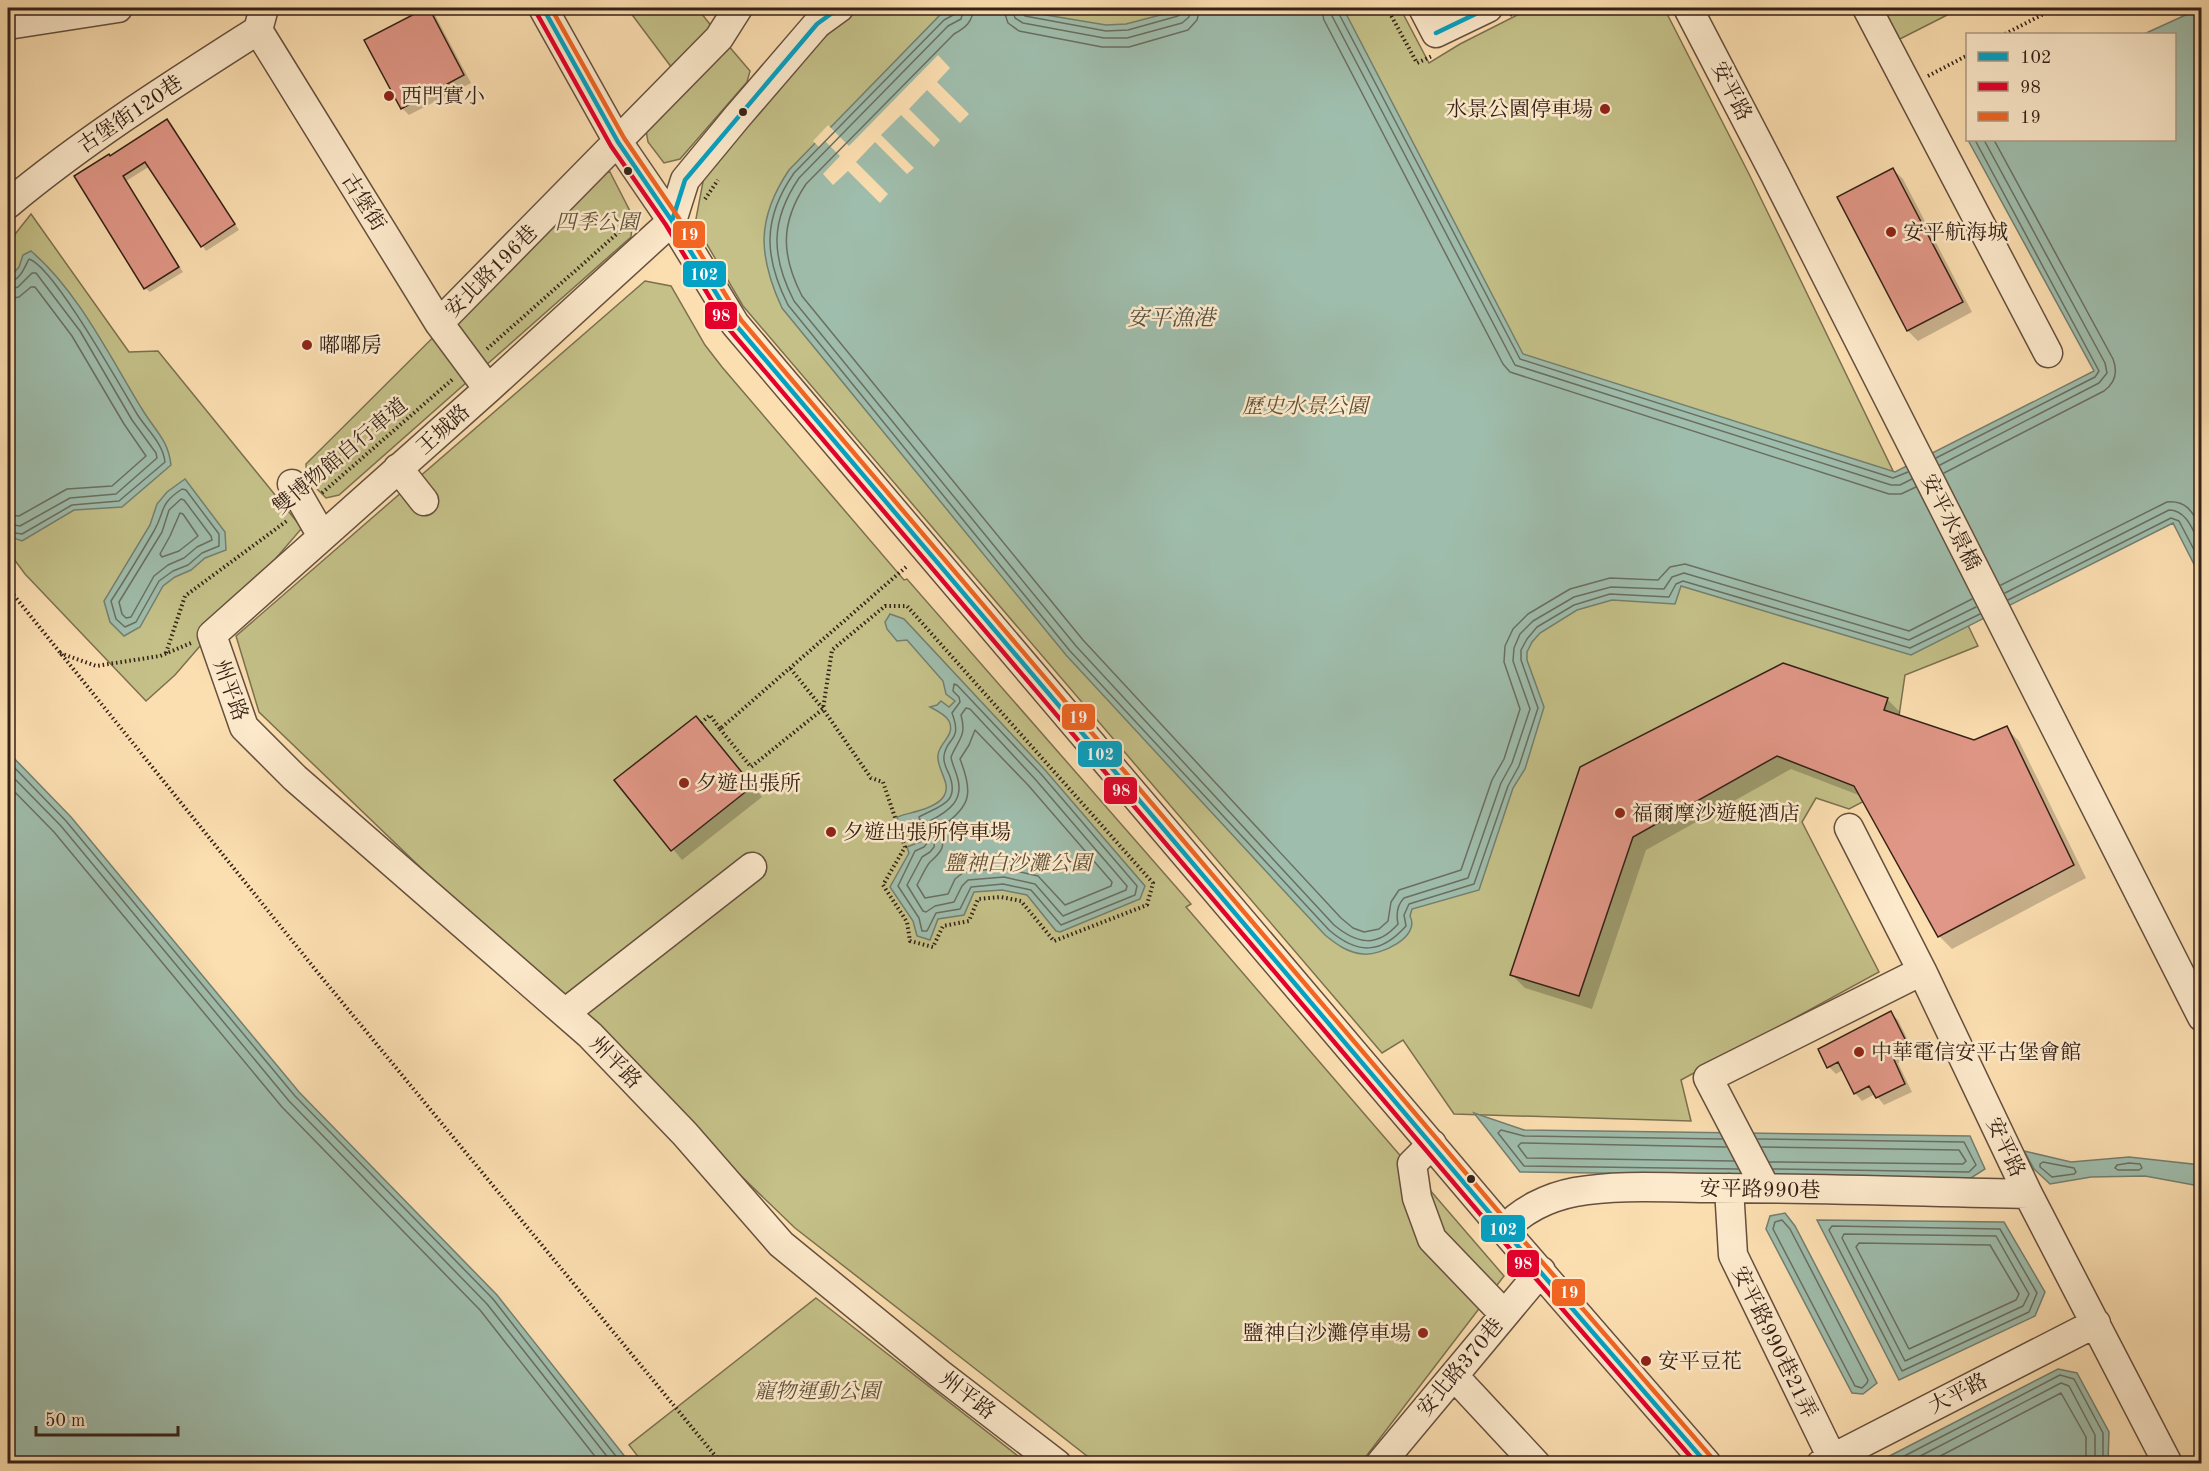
<svg xmlns="http://www.w3.org/2000/svg" width="2209" height="1471" viewBox="0 0 2209 1471" font-family="'Old Standard TT','Noto Serif TC',serif">
<rect width="100%" height="100%" fill="#fcdfb1"/>
<filter id="stains"><feTurbulence type="fractalNoise" baseFrequency=".00333" numOctaves="4"/><feColorMatrix values="0 0 0 0 .2 0 0 0 0 .09 0 0 0 0 .02 0 0 0 .5 -.17"/></filter>
<radialGradient id="worn" r=".72"><stop offset=".6" stop-color="#630" stop-opacity="0"/><stop offset="1" stop-color="#630" stop-opacity=".3"/></radialGradient>
<path fill="#c4c088" stroke="#7c7050" stroke-width="1.5" d="M627,8h70l16,20 -41,40z
M857,8h543l29,55 31,-19 71,-36h133l85,166 229,472 -73,29 -6,41 -25,80 -25,13 -33,-11 -14,24 77,150 -198,108 10,41 -237,-7 -51,-74 -21,13 -639,-747 -48,-82 10,-53 82,-96 64,-64z
M1878,8h83l-65,33z
M727,44l23,27 -3,11 -67,77 -16,4 -16,-21 -2,-12z
M610,172l23,45 -2,20 -292,258 -13,3 -19,-19 -1,-15 292,-291z
M31,214l98,138 29,-1 144,177 -127,147 -29,26 -121,-127 -17,-23v-308z
M645,281l26,5 34,59 17,22 182,213 3,-1 284,325 -5,3 318,369 -143,187h-265l-301,-235 -536,-516 -23,-76z
M816,1298l211,165h-384l-14,-18z"/>
<path fill="#9fbdac" stroke="#747f70" stroke-width="1.5" d="M963,8h41l102,17 20,-1 61,-16h156l180,346 372,118 199,-101 -126,-231h206v-106h-30l57,-26v570l-28,-55 -262,132 -230,-69 -6,18 -63,-4 -35,10 -37,23 -8,9 -5,10v8l17,47 -19,62 -12,19 -34,102 -67,19 -2,7c11,21 -30,40 -47,38 -15,-1 -27,-10 -38,-19l-259,-280 -284,-347c-24,-52 -26,-89 7,-138l152,-156z
M31,251c47,40 79,106 111,158 13,22 26,30 29,56l-49,42 -48,3 -52,31 -14,-5v-257l11,-12 4,-12z
M185,479l40,53 1,18 -21,8 -14,12 -16,7 -12,9 -23,41 -16,9 -14,-14 -6,-21 46,-76 7,-21 10,-12z
M890,614l14,5 141,151 100,116 -5,13 -80,33 -4,-1 -29,-36 -25,-5 -28,2 -10,23 -26,4 -8,21 -13,-4 -4,-15 -23,-34 19,-34 -2,-6 15,-6 -6,-16 -14,5 -5,-13c14,-5 39,-8 47,-21 8,-13 -8,-27 -6,-41 1,-12 18,-20 11,-34 -3,-6 -13,-11 -19,-14l7,-2 4,-4 8,6 6,-6 -9,-7 -3,-13 -36,-41 -10,1 -10,-12 -2,-7z
M8,752l63,65 228,275 198,203 133,168h-622z
M1474,1113l50,17 446,6 15,33 -14,9 -451,-6z
M2024,1151l47,11 58,-5 72,8v18l-7,2 -49,-9 -54,1 -41,7 -16,-15z
M1785,1213l10,13 82,157 -14,11 -11,-1 -86,-164 4,-13z
M1817,1220l187,2 41,70 -10,24 -136,64z
M2058,1369l19,4 32,59 -1,31h-232z"/>
<path fill="#fcdfb1" d="M938,55l12,13 -13,14 32,32 -9,9 -33,-33 -18,19 31,31 -6,7 -33,-32 -20,20 33,33 -7,6 -32,-32 -19,20 32,32 -8,9 -32,-32 -15,14 -10,-11 17,-18 -15,-15 -6,6 -6,-6 15,-16 21,21z"/>
<path fill="#0003" d="M428,8l7,7 36,68 -62,32 -7,-7 -35,-68z
M167,121l72,109 -33,21 -56,-85 -24,15 57,91 -33,20 -5,-4 -35,-131z
M1893,169l10,10 69,133 -54,29 -10,-10 -69,-133z
M1887,699l13,13 -1,4 75,25 32,-13 13,13 67,137 -134,71 -13,-13 -78,-140 -70,-27 -145,81 -54,159 -67,-21 -13,-13 69,-207z
M706,728l56,69 -80,63 -65,-80z
M1891,1013l7,7 17,34 -17,9 14,29 -28,13 -9,-11 -13,7 -7,-8 -12,-23 -7,4 -7,-7z"/>
<g fill="none" stroke-linecap="round" stroke-linejoin="round">
<path stroke="#6a6f62" stroke-width="1.5" d="M957,8l-2,6 -11,6 -150,153c-32,46 -30,84 -6,132l282,346 259,279c29,25 52,24 77,-4l-2,-11 5,-11 65,-20 34,-98 11,-20 19,-58 -17,-48v-10l6,-11 10,-12 37,-22 36,-11 59,3 7,-13 7,-3 227,67 70,-34
M964,8l-3,11 -13,7 -149,152c-29,43 -28,78 -5,123l282,345 258,279c23,19 43,23 64,-1 -2,-10 -1,-19 6,-26l64,-20 33,-95 11,-20 18,-54 -17,-48 1,-13 6,-14 13,-13 41,-24 37,-10 53,2 8,-12 12,-4 225,67 67,-33
M973,8c0,14 -8,20 -19,26l-148,150c-26,39 -25,71 -4,112l281,344 258,278 12,10 11,4 15,-3 9,-8 3,-19 8,-12 62,-20 31,-90 12,-21 16,-50 -16,-47 1,-16 8,-17 15,-15 42,-25 40,-11 48,2 12,-13 15,-3 224,67 63,-32
M1003,8l5,15 11,8 83,16h27l59,-17 9,-10 3,-12
M1012,8l3,10 8,5 81,15h23l55,-15 7,-6 2,-9
M1020,8l1,5 4,3 81,15 22,-1 50,-14 4,-3 1,-5
M1321,8l3,12 179,344 7,8 379,122h12l15,-7
M1330,8l2,8 183,349 376,120h9l12,-6
M1338,8v4l182,347 373,119 15,-6
M8,282c12,-1 16,-14 21,-23 25,8 91,127 108,155 10,16 26,29 28,48l-46,39 -47,4 -50,29 -14,-2
M8,290l10,-3 14,-14h4l44,58 52,89 24,33 1,5 -41,36 -46,4 -50,28 -12,-2
M8,299l11,-2 12,-10h4l37,49 52,88 22,32 -34,30 -45,3 -48,27 -11,-1
M1936,458l159,-81 4,-6 -124,-231
M1940,465l159,-82 8,-10 -2,-10 -121,-223
M1944,473l160,-82c11,-8 14,-19 9,-32l-119,-219
M182,489l4,1 33,44v12l-17,7 -14,12 -15,6 -14,10 -23,41 -11,5 -9,-8 -5,-18c15,-23 29,-46 43,-70 12,-21 4,-26 28,-42z
M181,499l3,1 27,36 1,4 -15,7 -13,11 -16,7 -14,11 -23,41 -5,1 -4,-4 -3,-12 43,-70 7,-22z
M180,513l3,1 15,22 -19,15 -17,6 -2,-3 10,-18z
M2001,585l166,-83c20,-2 26,11 35,27
M2005,593l164,-83c19,0 25,24 33,38
M2008,600l163,-82 8,3 23,44
M954,684l3,1 84,89 96,112 -2,9 -74,30 -30,-35 -28,-6 -32,3 -11,22 -24,4 -9,18h-5l-3,-13 -21,-32 17,-35 9,-4 3,-4 -8,-26c19,-11 42,-13 30,-43 -3,-6 -6,-11 -5,-18 2,-19 19,-14 8,-43l8,-11 -1,-5 -6,-6z
M966,708l4,1 65,70 92,107 -1,4 -63,26 -28,-32 -31,-7 -36,3 -6,6 -8,16 -19,4 -9,6 -3,-1 -16,-26 15,-28 8,-5 4,-5 1,-9 -5,-17c19,-10 35,-21 27,-45 -2,-7 -5,-12 -6,-19 7,-18 16,-20 10,-42z
M975,730l53,55 84,97 -1,4 -46,19 -27,-29 -35,-8 -39,4 -9,7 -7,15 -23,4 -8,-13c4,-7 8,-17 13,-23 15,-13 14,-16 11,-35 31,-21 32,-35 19,-68l9,-14z
M8,761l58,60 229,275 198,203 129,165
M8,772l53,54 228,275 198,203 126,160
M8,785l46,47 228,275 198,203 121,154
M1722,1139l-198,-3 -23,-6 -3,3 26,33 214,3
M1758,1139l206,3 12,23 -7,7 -196,-3
M1726,1147l-205,-4 -3,3 9,12 207,3
M1762,1147l197,3 7,11 -3,3 -194,-2
M2043,1162l31,6 2,4 -2,2 -22,3 -12,-10v-3z
M2129,1163l11,1 2,4 -3,2h-21l-3,-2 2,-3z
M1782,1220l8,9 78,151 -1,3 -5,5 -7,-2 -82,-157 2,-7z
M1832,1226l168,3 37,64 -8,19 -127,59 -73,-141z
M1844,1234l152,2 33,58 -6,12 -118,55 -63,-123z
M1859,1243l131,2 29,49 -3,6 -107,49 -53,-102z
M1889,1464l171,-89 14,4 29,54v31
M1905,1464l156,-81 8,3 26,49v29
M1925,1464l136,-71 25,44v27"/>
</g>
<path fill="#e19787" stroke="#342117" stroke-width="1.5" d="M426,8h3l35,67 -63,34 -37,-69z
M167,119l68,105 -34,23 -56,-85 -22,14 56,91 -35,22 -70,-113 35,-22 1,2z
M1893,168l70,134 -56,29 -70,-134z
M1783,663l105,35 -4,12 90,30 33,-14 67,139 -136,72 -84,-151 -77,-30 -144,81 -54,159 -69,-21 70,-208z
M696,716l57,70 -82,65 -57,-71z
M1891,1011l18,36 -17,8 13,29 -29,14 -7,-12 -15,8 -16,-32 -11,6 -9,-19z"/>
<g fill="none" stroke-linecap="round" stroke-linejoin="round">
<defs>
<path id="minor" d="M264,8l-6,22 181,293 49,66
M543,8l75,134 54,79 63,103 769,906 203,234
M839,8l-22,16 -80,93 -52,63 -13,41 -184,168 -276,246 32,92 51,51 295,257 95,99 96,110 159,130 117,90
M1423,8l13,25 52,-25
M1688,8l87,167 427,842
M1867,8l181,345
M8,25l110,-17
M8,204c78,-65 164,-119 250,-174
M439,323l280,-285 19,-30
M398,468l26,33
M292,484l30,52
M1849,828l73,143 106,223 140,270
M565,1013l187,-146
M1432,1144l-20,20 5,34 15,41 72,75
M1765,1187l-57,-109 214,-107
M1729,1188l4,67 99,203
M1504,1230c17,-20 45,-33 71,-38 45,-8 94,-4 140,-4 104,0 209,4 313,6
M1454,1376l82,88
M1380,1464l161,-193
M1821,1464l275,-141"/>
</defs>
<use href="#minor" stroke="#66503e" stroke-width="31"/>
<path stroke="#342117" stroke-width="4" stroke-dasharray="1.5 3" stroke-linecap="butt" d="M1387,8l30,55 15,-7
M1510,15l14,-7
M2005,34l50,-26
M1928,76l40,-21
M705,199l13,-19
M487,349l141,-125 10,-14
M322,493l132,-115
M8,588l315,391 399,485
M60,653l36,13 64,-10 31,-13
M166,653l19,-57 103,-76
M701,723l9,-8 10,14 186,-162
M720,729l31,38 72,-58 9,-59 53,-44h22l246,277 -6,22 -93,36 -33,-40 -20,-4 -23,2 -9,22 -26,5 -10,21 -23,-6 -3,-19 -24,-37 22,-38 -22,-65 -12,-4 -48,-69 -33,-41"/>
<use href="#minor" stroke="#fdeacc" stroke-width="28"/>
<defs>
<path id="bus-1" d="M543,8l75,134 54,79 63,103 769,906 203,234
M1436,33l52,-25
M672,221l13,-41 132,-156 22,-16"/>
<path id="bus-2" d="M536,12l75,134 55,79 63,104 769,906 199,229"/>
<path id="bus-3" d="M551,8l73,130 54,79 63,103 769,905 203,234"/>
</defs>
<use href="#bus-1" stroke="#fdeacc" stroke-width="9"/>
<use href="#bus-2" stroke="#fdeacc" stroke-width="9"/>
<use href="#bus-3" stroke="#fdeacc" stroke-width="9"/>
<use href="#bus-1" stroke="#03a2c5" stroke-width="4.5"/>
<use href="#bus-2" stroke="#e4002b" stroke-width="4.5"/>
<use href="#bus-3" stroke="#f26522" stroke-width="4.5"/>
</g>
<g fill="#8f2418" stroke="#fdeacc" stroke-width="2">
<circle cx="389" cy="96" r="6"/>
<circle cx="1605" cy="109" r="6"/>
<circle cx="1891" cy="232" r="6"/>
<circle cx="307" cy="345" r="6"/>
<circle cx="684" cy="783" r="6"/>
<circle cx="1620" cy="813" r="6"/>
<circle cx="831" cy="832" r="6"/>
<circle cx="1859" cy="1052" r="6"/>
<circle cx="1423" cy="1333" r="6"/>
<circle cx="1646" cy="1361" r="6"/>
</g>
<g fill="#342117" stroke="#fdeacc" stroke-width="2">
<circle cx="743" cy="112" r="5"/>
<circle cx="628" cy="171" r="5"/>
<circle cx="1471" cy="1179" r="5"/>
</g>
<g text-anchor="middle" stroke-width="5" stroke-linejoin="round" paint-order="stroke">
<g font-size="21" fill="#342117" stroke="#fdeacc">
<text transform="translate(1732 91) rotate(63)" y="7">安平路</text>
<text transform="translate(130 114) rotate(-34)" y="7">古堡街120巷</text>
<text transform="translate(364 202) rotate(58)" y="7">古堡街</text>
<text transform="translate(491 271) rotate(-45)" y="7">安北路196巷</text>
<text transform="translate(443 429) rotate(-42)" y="7">王城路</text>
<text transform="translate(340 456) rotate(-40)" y="7">雙博物館自行車道</text>
<text transform="translate(1951 522) rotate(63)" y="7">安平水景橋</text>
<text transform="translate(231 690) rotate(70)" y="7">州平路</text>
<text transform="translate(616 1062) rotate(46)" y="7">州平路</text>
<text transform="translate(2006 1147) rotate(65)" y="7">安平路</text>
<text transform="translate(1760 1189) rotate(1)" y="7">安平路990巷</text>
<text transform="translate(1775 1342) rotate(64)" y="7">安平路990巷21弄</text>
<text transform="translate(1460 1367) rotate(-50)" y="7">安北路370巷</text>
<text transform="translate(1958 1393) rotate(-27)" y="7">大平路</text>
<text transform="translate(968 1395) rotate(38)" y="7">州平路</text>
</g>
<g font-size="21" fill="#342117" stroke="#fdeacc" text-anchor="start">
<text x="401" y="103">西門實小</text>
<text x="1593" y="116" text-anchor="end">水景公園停車場</text>
<text x="1903" y="239">安平航海城</text>
<text x="319" y="352">嘟嘟房</text>
<text x="696" y="790">夕遊出張所</text>
<text x="1632" y="820">福爾摩沙遊艇酒店</text>
<text x="843" y="839">夕遊出張所停車場</text>
<text x="1871" y="1059">中華電信安平古堡會館</text>
<text x="1411" y="1340" text-anchor="end">鹽神白沙灘停車場</text>
<text x="1658" y="1368">安平豆花</text>
</g>
<g font-size="21" font-style="italic" fill="#5f5139" stroke="#fdeacc">
<text x="597" y="229">四季公園</text>
<text x="1305" y="413">歷史水景公園</text>
<text x="1018" y="870">鹽神白沙灘公園</text>
<text x="817" y="1398">寵物運動公園</text>
</g>
<g font-size="22" font-style="italic" fill="#545044" stroke="#fdeacc">
<text x="1171" y="325">安平漁港</text>
</g>
</g>
<g stroke="#fdeacc" stroke-width="2">
<rect x="672" y="220" width="34" height="29" rx="6" fill="#f26522"/>
<rect x="682" y="260" width="45" height="28" rx="6" fill="#03a2c5"/>
<rect x="704" y="301" width="34" height="29" rx="6" fill="#e4002b"/>
<rect x="1061" y="703" width="35" height="28" rx="6" fill="#f26522"/>
<rect x="1077" y="740" width="46" height="28" rx="6" fill="#03a2c5"/>
<rect x="1103" y="776" width="35" height="29" rx="6" fill="#e4002b"/>
<rect x="1480" y="1214" width="46" height="29" rx="6" fill="#03a2c5"/>
<rect x="1506" y="1249" width="34" height="29" rx="6" fill="#e4002b"/>
<rect x="1551" y="1278" width="35" height="29" rx="6" fill="#f26522"/>
</g>
<g font-size="16" text-anchor="middle" font-weight="bold" fill="#fff">
<text x="689" y="240">19</text>
<text x="704" y="280">102</text>
<text x="721" y="321">98</text>
<text x="1078" y="723">19</text>
<text x="1100" y="760">102</text>
<text x="1121" y="796">98</text>
<text x="1503" y="1235">102</text>
<text x="1523" y="1269">98</text>
<text x="1569" y="1298">19</text>
</g>
<rect width="2209" height="1471" fill="none" stroke="#fcdfb1" stroke-width="30"/>
<rect x="9" y="9" width="2191" height="1453" fill="none" stroke="#342117" stroke-width="3"/>
<rect x="15" y="15" width="2179" height="1441" fill="none" stroke="#342117" stroke-width="1.5"/>
<rect x="1966" y="33" width="210" height="108" fill="#fdeacc" stroke="#ad9a84" stroke-width="1.5"/>
<rect x="1978" y="52" width="30" height="9" fill="#03a2c5" stroke="#ad9a84" stroke-width="1.5"/>
<text x="2020" y="63" font-size="18" fill="#342117">102</text>
<rect x="1978" y="82" width="30" height="9" fill="#e4002b" stroke="#ad9a84" stroke-width="1.5"/>
<text x="2020" y="93" font-size="18" fill="#342117">98</text>
<rect x="1978" y="112" width="30" height="9" fill="#f26522" stroke="#ad9a84" stroke-width="1.5"/>
<text x="2020" y="123" font-size="18" fill="#342117">19</text>
<path d="M36 1426v9h142v-9" fill="none" stroke="#342117" stroke-width="3"/>
<text x="45" y="1426" font-size="18" fill="#342117" stroke="#fdeacc" stroke-width="4.5" paint-order="stroke">50 m</text>
<rect width="100%" height="100%" filter="url(#stains)"/>
<rect width="100%" height="100%" fill="url(#worn)"/>
</svg>
